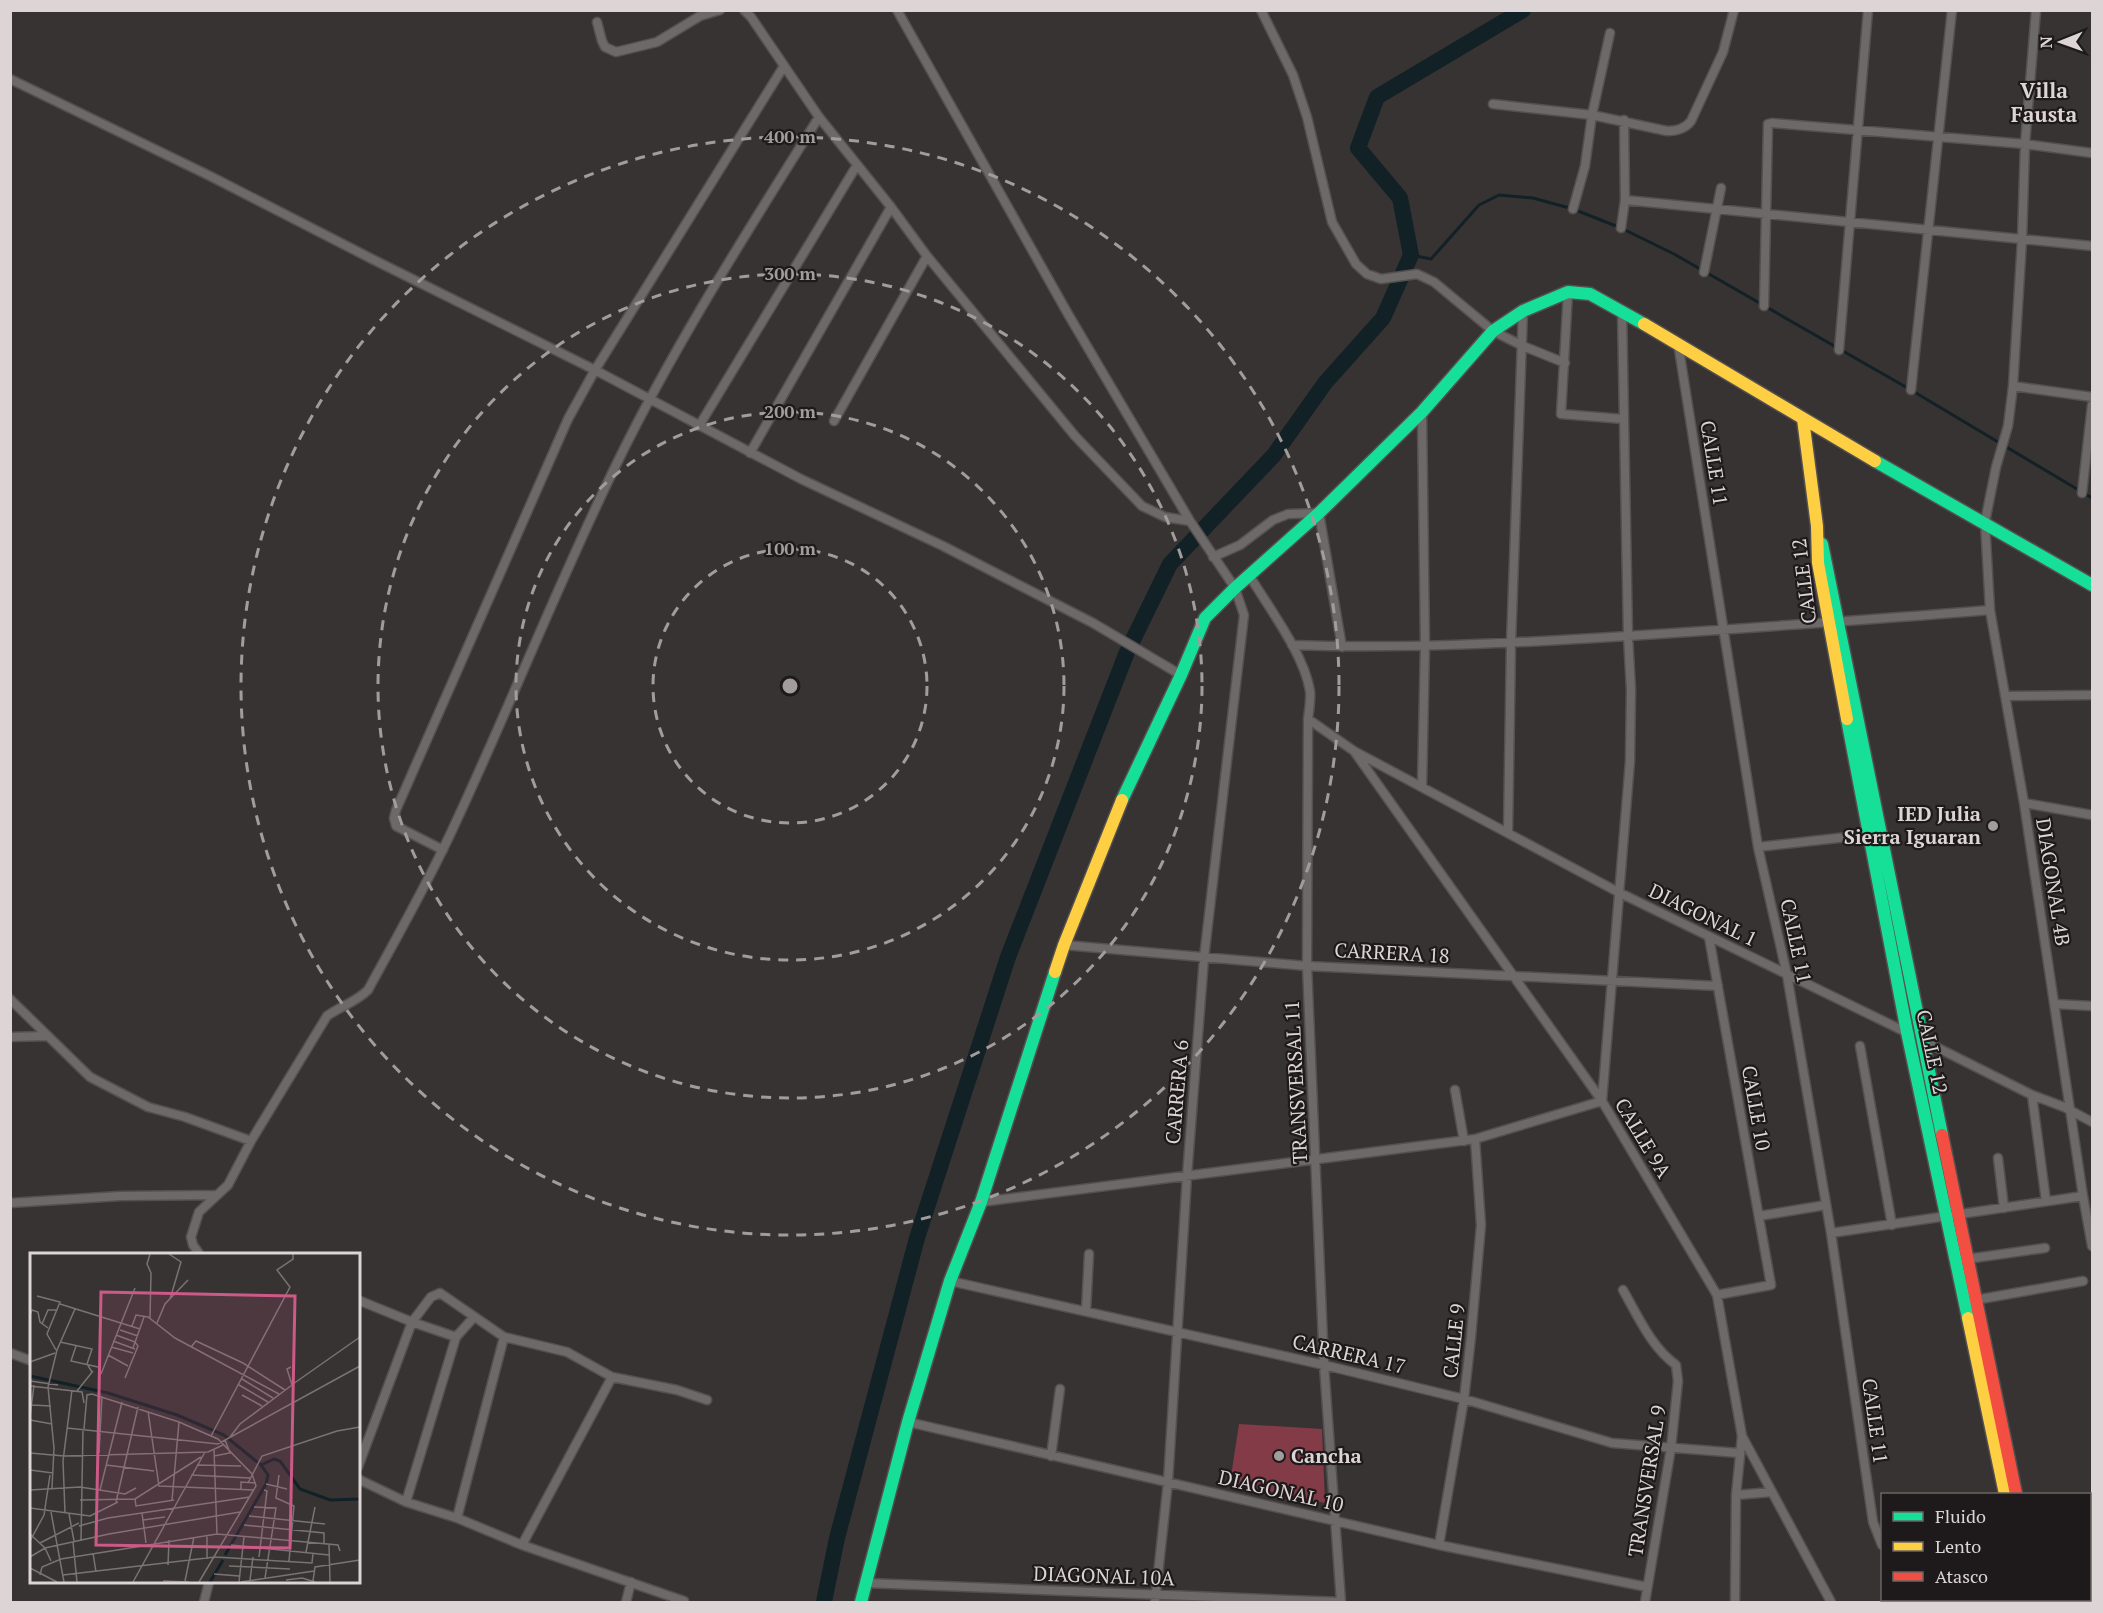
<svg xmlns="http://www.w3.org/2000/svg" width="2103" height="1613" viewBox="0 0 2103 1613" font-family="'PT Serif',serif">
<rect width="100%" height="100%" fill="#383333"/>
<path fill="#833b48" d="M1239,1424l83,5 3,74 -95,-20z"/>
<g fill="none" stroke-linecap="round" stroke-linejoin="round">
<path stroke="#122126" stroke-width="3" d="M1411,255l20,4 48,-54 20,-10 34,3 40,11 48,19 53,26 237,136 181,108"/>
<path stroke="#122126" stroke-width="16" d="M824,1602l13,-64 80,-300 91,-281 119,-305 43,-88 104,-109 51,-72 58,-65 28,-63 -11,-57 -42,-50 19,-51 146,-87"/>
<defs>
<path id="street" d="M744,10l7,7 68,100 72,90 36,49 148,180 67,70 23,11 25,4
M897,10l171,304 122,207 45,67 9,27 -40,343 -17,218 -19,306 -13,120
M1261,10l32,65 14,42 25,105 24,42 11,10 14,5 36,-5 17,8 59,49 30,15 42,17
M2036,10l-11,134 -3,96 -9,146 -5,40 -12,41 -11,55 5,88 34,193 59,393 9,50
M597,22l5,19 3,6 11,5 41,-10 43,-26 20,-6
M10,79l200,97 162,83 223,111 206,109 142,67 150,77 88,52
M1493,104l99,11 75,16c10,0 18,-2 24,-10l32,-69 11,-42
M1624,120l1,80
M1573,209l12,-43 7,-51 18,-82
M1621,228l4,-28 467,46
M1704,272l17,-84
M1568,292l-7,122 62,5
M1764,306l4,-182 4,-1 253,21 67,9
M1678,343l80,504 29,128 44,258 42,289 9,23
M1839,350l29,-340
M2013,386l79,11
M1911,390l41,-380
M834,421l93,-165
M699,426l158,-261
M750,453l141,-246
M2082,493l10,-88
M1213,557l27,-12 33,-25 15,-6 31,-1 23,134
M1292,645c112,4 224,-2 336,-9 121,-8 241,-16 362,-26
M2005,696l87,-1
M1308,719l46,32 264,141 292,142
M1354,751l248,350 115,194 25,141 -6,59 -1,107
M1422,787l3,-142 -3,-233
M2024,803l68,12
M1508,833l3,-190 12,-332
M1758,847l116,-13
M443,850l-47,-24 -2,-8 2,-8 172,-391 27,-49 189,-304
M1709,937l62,348 -54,10
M1064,945l243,21 411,20
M10,999l80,78 58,30 37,10 66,24
M2055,1004l37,2
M10,1037l37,-1
M1922,1040l110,55 32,12 28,15
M1860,1046l32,179
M1455,1090l9,51
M2032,1095l14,106
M1998,1158l6,50
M981,1202l494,-63 127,-38 28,-340 1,-71 -3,-54 -6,-326
M10,1203l110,-7 97,-1
M1759,1216l67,-11
M1831,1233l252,-37
M197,1254l1,-2 -5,-7 -2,-8 8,-25 29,-27 23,-44 76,-125c14,-10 29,-14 41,-26 30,-55 61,-109 87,-166 56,-120 104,-243 162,-361 58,-119 132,-234 202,-346
M1967,1259l78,-11
M950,1281l374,84 140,34 148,44 127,10
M1623,1290c15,26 28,57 53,75l2,16 -7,67 -26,154
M358,1300l54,22 44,15
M1975,1300l108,-19
M1086,1311l3,-57
M10,1353l22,8
M908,1422l531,123 208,42
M1742,1436l89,166
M1051,1456l9,-67
M358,1467l54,-145 19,-25 9,-4 64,44 63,15 45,25 65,13 30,10
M358,1479l48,23 51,16 65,27 162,56
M1736,1495l36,-3
M406,1502l50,-165 18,-20
M457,1518l47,-181
M522,1545l90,-168
M1439,1545l25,-146 7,-62 10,-112 -6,-86
M866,1583l475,19 -17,-237 -17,-399 1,-247c1,-9 3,-19 2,-28 -6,-37 -41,-83 -61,-116
M1904,1600l1,2
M204,1602l5,-20
M626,1602l5,-20"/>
<path id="fast" d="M1875,461l217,124
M1822,544l120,591
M1847,719l60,313 61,286
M1122,800l59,-125 24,-57 30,-30 84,-75 103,-101 71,-81 30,-20 45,-19 22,2 54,30
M2030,1600v2
M2043,1600l1,2
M861,1602l47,-180 42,-141 31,-79 74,-230"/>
<path id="slow" d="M1644,324l231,137
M1803,419l14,107 1,37 29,156
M1055,972l9,-27 58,-145
M1968,1318l37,176"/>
<path id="jam" d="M1942,1135l74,359"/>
</defs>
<use href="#street" stroke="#555050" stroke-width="11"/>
<use href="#fast" stroke="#555050" stroke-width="15"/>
<use href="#slow" stroke="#555050" stroke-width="15"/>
<use href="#jam" stroke="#555050" stroke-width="15"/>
<use href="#street" stroke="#6e6969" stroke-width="8"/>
<use href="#fast" stroke="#16e098" stroke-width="12"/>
<use href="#slow" stroke="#ffcf43" stroke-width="12"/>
<use href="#jam" stroke="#f24e42" stroke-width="12"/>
</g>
<g fill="none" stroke="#a39c9c" stroke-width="3" stroke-dasharray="10 8">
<circle cx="790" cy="686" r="137"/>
<circle cx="790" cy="686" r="274"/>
<circle cx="790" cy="686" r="412"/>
<circle cx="790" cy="686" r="549"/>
</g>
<g fill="#a39c9c" stroke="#1e191a" stroke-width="2">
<circle cx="1993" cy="826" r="6"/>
<circle cx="1279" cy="1456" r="6"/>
</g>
<g text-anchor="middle" stroke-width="4.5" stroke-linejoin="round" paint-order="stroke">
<g font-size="20" fill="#dcd4d5" stroke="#1e191a">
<text transform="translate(1714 463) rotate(81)" y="7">CALLE 11</text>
<text transform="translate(1804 581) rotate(-97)" y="7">CALLE 12</text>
<text transform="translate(2053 882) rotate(81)" y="7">DIAGONAL 4B</text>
<text transform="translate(1703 915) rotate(26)" y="7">DIAGONAL 1</text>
<text transform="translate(1796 941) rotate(78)" y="7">CALLE 11</text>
<text transform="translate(1392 953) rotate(3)" y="7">CARRERA 18</text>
<text transform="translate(1932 1052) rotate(78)" y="7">CALLE 12</text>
<text transform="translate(1296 1082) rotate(-93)" y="7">TRANSVERSAL 11</text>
<text transform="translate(1177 1092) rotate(-85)" y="7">CARRERA 6</text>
<text transform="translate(1756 1108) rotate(80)" y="7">CALLE 10</text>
<text transform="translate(1643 1138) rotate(59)" y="7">CALLE 9A</text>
<text transform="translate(1454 1341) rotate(-84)" y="7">CALLE 9</text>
<text transform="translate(1349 1354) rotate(13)" y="7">CARRERA 17</text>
<text transform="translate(1875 1421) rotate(82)" y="7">CALLE 11</text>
<text transform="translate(1647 1481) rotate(-81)" y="7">TRANSVERSAL 9</text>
<text transform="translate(1281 1491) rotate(13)" y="7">DIAGONAL 10</text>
<text transform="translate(1104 1576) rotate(2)" y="7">DIAGONAL 10A</text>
</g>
<g font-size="20" font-weight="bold" fill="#dcd4d5" stroke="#1e191a" text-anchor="end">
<text x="1981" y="821">IED Julia<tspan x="1981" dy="23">Sierra Iguaran</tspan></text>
<text x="1291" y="1463" text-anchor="start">Cancha</text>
</g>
<g font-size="21" font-weight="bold" fill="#dcd4d5" stroke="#1e191a">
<text x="2044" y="98">Villa<tspan x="2044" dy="24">Fausta</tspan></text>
</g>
</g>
<g transform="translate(30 1253)">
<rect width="330" height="330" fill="#383333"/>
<path fill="none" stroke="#122126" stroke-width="3" d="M0,123l78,17 69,22 47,20 37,30 13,-6 6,2 20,28 30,11 30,-1M195,302l41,-71 2,-9 -7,-10M180,329l13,-22"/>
<path fill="none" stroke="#7a7374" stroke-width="1.5" d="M120,1l-3,10 4,9 -1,45M139,1l12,8 -11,37M7,43l23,6 -13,32 9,16M30,51l80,25M0,62l2,-5 6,2 2,10 8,6M127,70l8,-19 23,-24M12,71l6,-14h8M102,73l4,-11 12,2 27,21 104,56M90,77l18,6M86,82l19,7M83,88l22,8M30,89l32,7 -5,15 5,8M46,93l-5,15 27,6M81,94l22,6M161,94l5,-6 47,22 42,27M103,95l11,-31M78,102l20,11M0,109l25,-9M71,121l34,-86M95,125l13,-32 -3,-4M212,126l31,19M0,128l28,4M263,131l67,-47M209,132l29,17M0,133l52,6 2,11M47,138l16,-20M212,142l20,11M2,152l19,1M118,158l11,75 95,4M0,164l4,-32M0,167l22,4M37,175l151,16 142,-78M54,176l3,-34 5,-1 87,28 39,17 34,35 4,12 -57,96M181,183l79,-149 -13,-17 16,-11v-5M200,184l10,-13 52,-39 -5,-16 4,-2M184,197l3,84M0,200l34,3 144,-4 15,-7M69,200l3,-57M184,203l16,-3 -5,-13M76,212l48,6M167,212l44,1M0,217l23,3M161,222l59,3M249,222l-3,23 18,8 -5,55M218,230l14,-27 75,-25 23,-4M236,231l21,5M22,235l2,-40 -6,-61 9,-37 18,-41M0,237l50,-3 45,7 11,-6M70,237l22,-88M211,237v-8l15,1M105,246l1,7 38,-6M50,247l55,-1 66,-42M142,247l7,-78M86,249l22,-95M224,254l22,1 -11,70M0,255l60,8 28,-14M21,259l13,70M35,260l-2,-52 9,-71M112,260l4,30M39,261l5,27M219,263l76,8M113,267l22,-3M214,272l80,8v10M49,273l29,-8 142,-21M0,281l15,14 6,13M0,288l14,-26 6,-40M51,288l2,-112M43,289l4,40M10,290l39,-20M299,291l1,38M201,292l98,10M276,299l9,-45M63,300l3,19M0,304l15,-9 64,-14 131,-22M229,304l8,-66 -3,-1M177,306v-24M138,312l1,-25M199,313l61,3M0,315l27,14M184,321l25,2M10,322l2,-8 19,-8 156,-25 121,11 2,6M33,322l152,-18 97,6 1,-10M220,327l3,-23M256,327l16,-2 13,4M133,328l26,1M155,328l9,-44M283,328l2,-14 45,-7M103,329l72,-130M209,329l5,-45M211,329l73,-11"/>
<path fill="#cb5a86" fill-opacity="0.15" stroke="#cb5a86" stroke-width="3" d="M71,39l194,4 -5,252 -194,-3z"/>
<rect width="330" height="330" fill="none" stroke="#dcd4d5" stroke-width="3"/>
</g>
<circle cx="790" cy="686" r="9" fill="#a39c9c" stroke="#1e191a" stroke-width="3"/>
<g font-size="18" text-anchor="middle" font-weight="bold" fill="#a39c9c" stroke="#1e191a" stroke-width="4.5" stroke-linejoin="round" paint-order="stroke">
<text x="790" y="143">400 m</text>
<text x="790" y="280">300 m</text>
<text x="790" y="418">200 m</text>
<text x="790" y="555">100 m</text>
</g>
<rect width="2103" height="1613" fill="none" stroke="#dcd4d5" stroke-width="24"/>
<rect x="1881" y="1493" width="210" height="108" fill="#1e191a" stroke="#6a6465" stroke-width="1.5"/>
<rect x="1893" y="1512" width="30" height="9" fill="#16e098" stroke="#6a6465" stroke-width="1.5"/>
<text x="1935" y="1523" font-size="18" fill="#dcd4d5">Fluido</text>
<rect x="1893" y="1542" width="30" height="9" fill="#ffcf43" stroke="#6a6465" stroke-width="1.5"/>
<text x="1935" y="1553" font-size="18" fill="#dcd4d5">Lento</text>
<rect x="1893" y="1572" width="30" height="9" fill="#f24e42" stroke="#6a6465" stroke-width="1.5"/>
<text x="1935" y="1583" font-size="18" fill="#dcd4d5">Atasco</text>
<g transform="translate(2061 42) rotate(269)" stroke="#1e191a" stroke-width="4.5" paint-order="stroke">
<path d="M0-4.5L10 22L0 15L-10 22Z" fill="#dcd4d5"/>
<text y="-9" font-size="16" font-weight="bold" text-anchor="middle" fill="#dcd4d5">N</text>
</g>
</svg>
